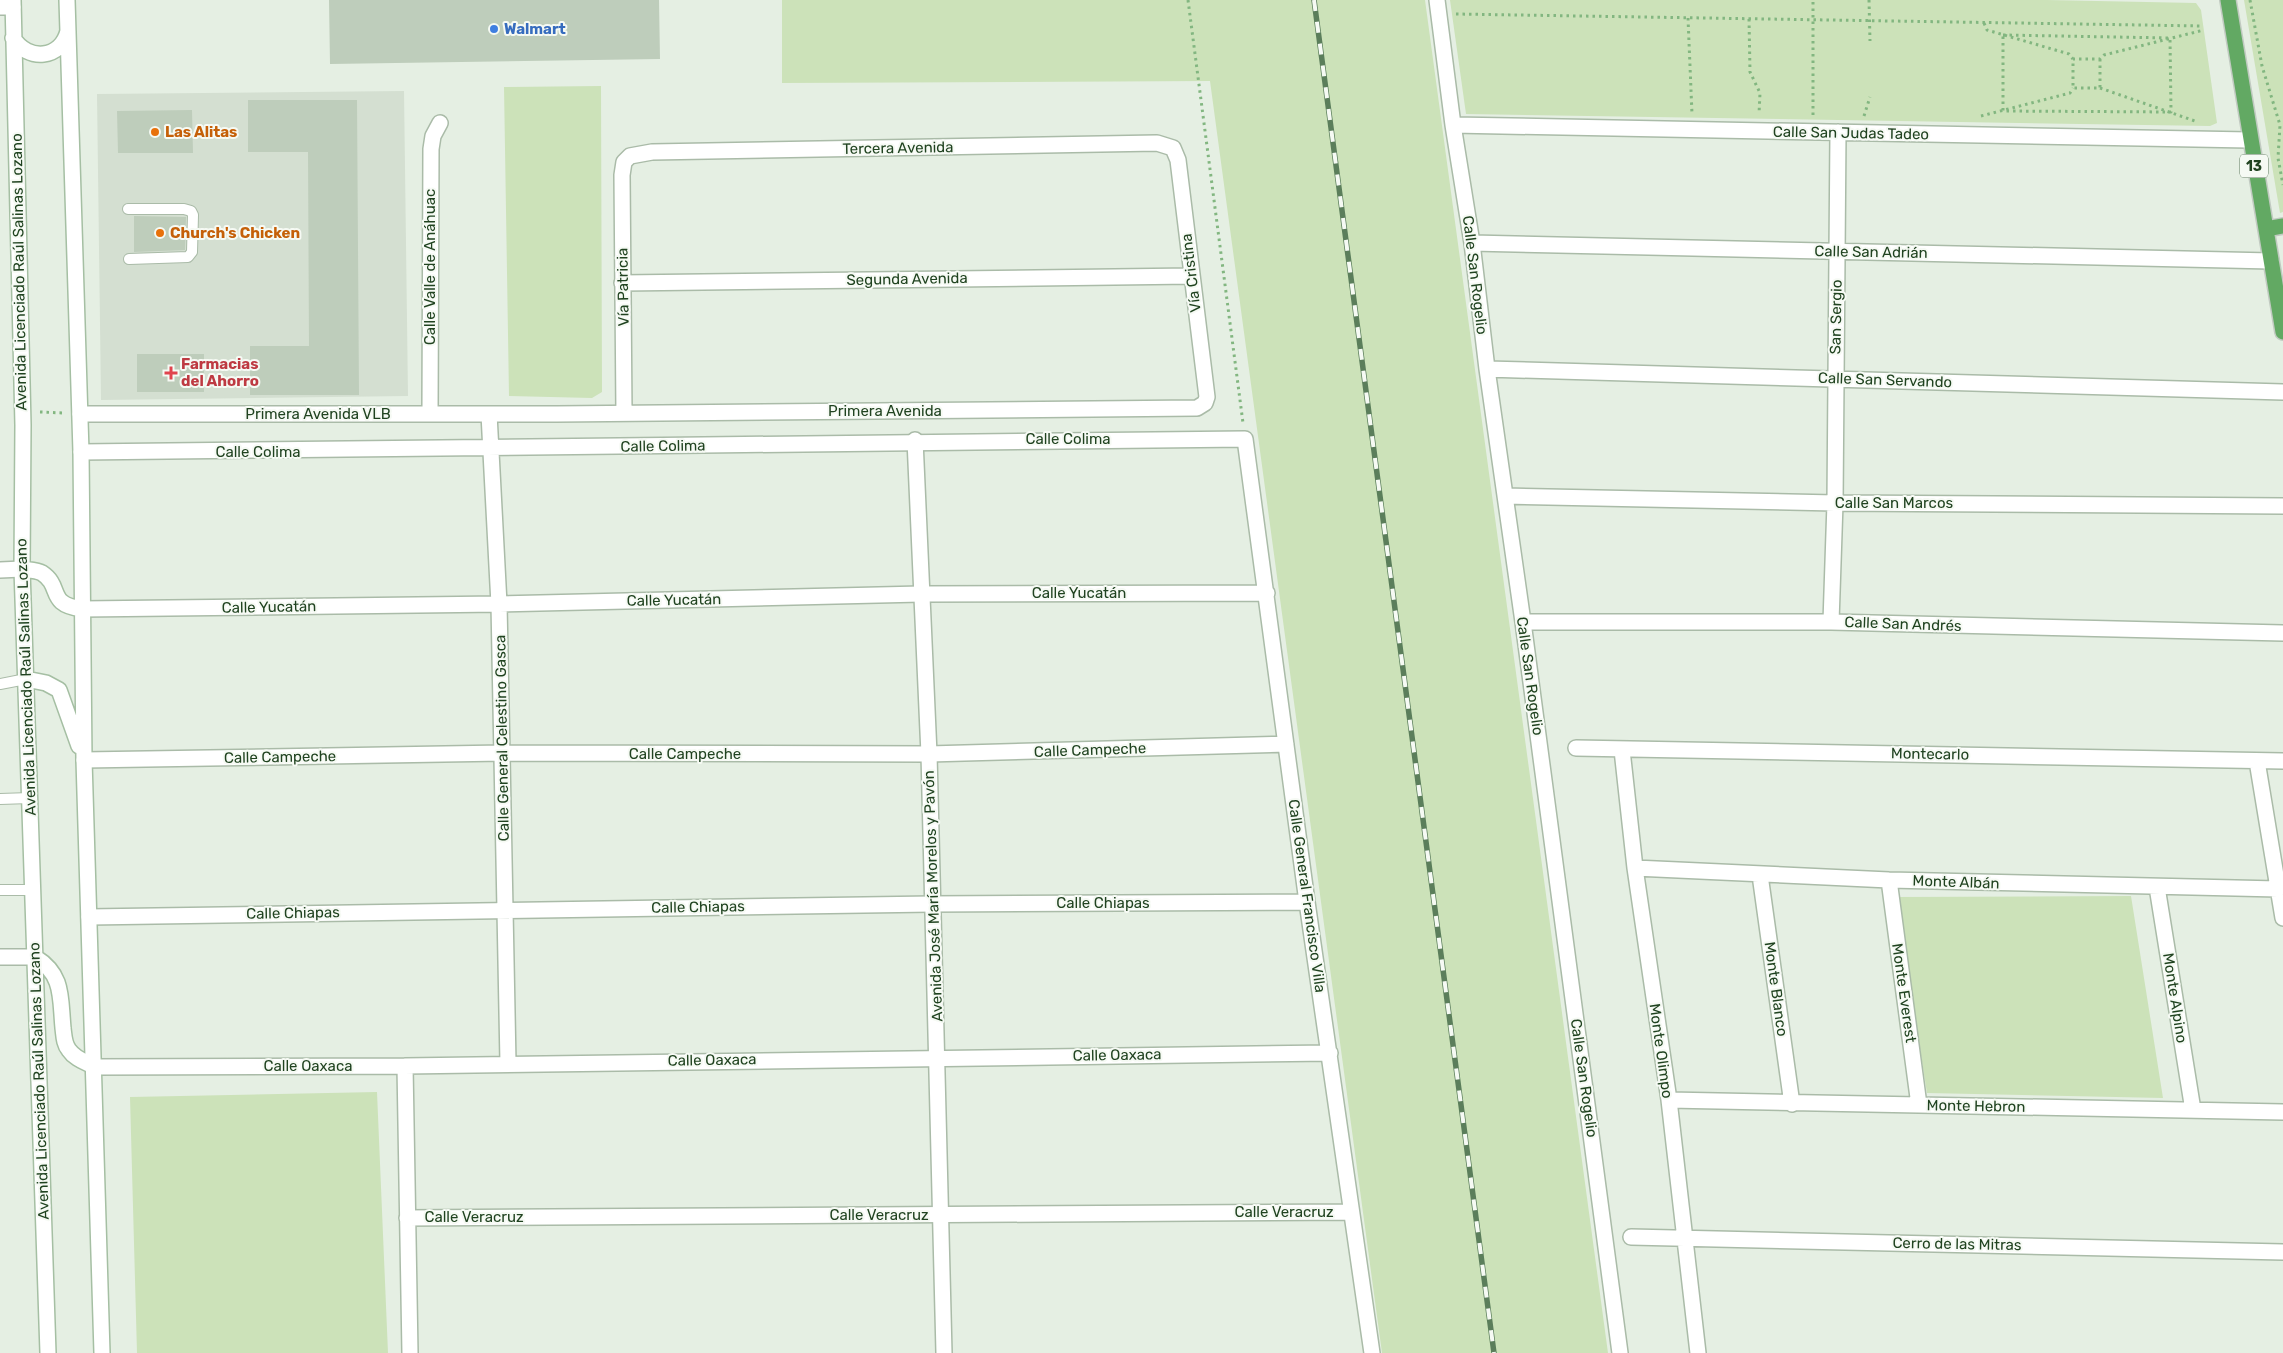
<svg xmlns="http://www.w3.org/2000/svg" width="2283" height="1353" viewBox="0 0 2283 1353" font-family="Rubik,sans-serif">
<rect width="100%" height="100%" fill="#e5efe3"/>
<path fill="#d4dfd1" d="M404,91l4,305 -307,4 -4,-306z"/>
<path fill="#cce2b9" d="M782,0h643l183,1353h-226l-172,-1272 -428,2z
M1450,0h597l149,3 5,7 16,113 -7,3 -744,-12z
M2244,0h39v212l-3,1z
M601,86l1,306 -10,6 -83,-2 -5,-309z
M2131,896l32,202 -236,-5 -31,-196z
M377,1092l11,261h-251l-7,-256z"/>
<path fill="#becdbb" d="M329,0h330l1,59 -330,5z
M248,100h109l2,295h-109v-49h59l-1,-194h-60z
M192,110l1,43h-75l-1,-42z
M134,216l52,1 -1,33 -51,2z
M137,354h67v38h-67z"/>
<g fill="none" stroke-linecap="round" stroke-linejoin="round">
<defs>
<path id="service" d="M128,209h56l7,2 2,4 -1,37 -4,5 -59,2
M0,684l26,-5
M0,799l30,-1
M0,890h33"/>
<path id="minor" d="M1437,0l16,125 19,118 15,126 36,253 97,731
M0,7h13
M1453,125l796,15
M1472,243l799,18
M622,283l570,-7
M1487,369l796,23
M80,414h477l640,-6 8,-5 2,-6 -29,-237 -5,-12 -16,-5 -505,9 -22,4 -6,6 -2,13 2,238
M430,414l1,-265 2,-13 7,-13
M489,414l10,190 9,459
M81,452c388,-1 776,-12 1164,-13l62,463 65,451
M1505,496l330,7 448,3
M0,570l22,-1
M82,609l417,-5 422,-10 346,-1
M1523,622h308l452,11
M1831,622l4,-119 3,-371
M1576,748l707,13
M1622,750l13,118 34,232 29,253
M84,760l419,-7 426,1 357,-10
M2257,761l26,157
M1635,868l254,12 389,9
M1760,875l32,229
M1889,880l30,225
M2157,887l36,223
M89,917l843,-13 375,-2
M0,957h35
M405,1066l5,287
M95,1067l310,-1 925,-13
M1669,1100l614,12
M407,1218l943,-6
M1631,1237l652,15"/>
<path id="tertiary" d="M915,440l14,314 15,599"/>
<path id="secondary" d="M13,0l10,425 -1,144 26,784
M67,0l14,452 3,308 18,593
M13,38c15,24 48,21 55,-7
M22,569c6,1 15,1 20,4 21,14 4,31 40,36
M26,679l20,4 13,7 20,56
M35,957c29,18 25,40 28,71 1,8 1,16 6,22 6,9 17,12 26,17"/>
<path id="primary" d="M2228,0l55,332
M2266,229l17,-3"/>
</defs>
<use href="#service" stroke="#aabba8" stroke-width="12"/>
<use href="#minor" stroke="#aabba8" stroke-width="18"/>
<use href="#tertiary" stroke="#aabba8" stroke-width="18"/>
<use href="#secondary" stroke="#a5bfa3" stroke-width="18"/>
<use href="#primary" stroke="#c1cac1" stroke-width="18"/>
<path stroke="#82b680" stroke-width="3" stroke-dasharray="2.5 4" stroke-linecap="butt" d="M1188,0l55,423
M1869,0l1,41
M2250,0l12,66 18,59 -2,33 5,27
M1456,14l747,12
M1688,18l4,96
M1749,19l1,53 10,21 -1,21
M1984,23l3,7 82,24 4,5
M2003,35l167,3 1,74 -168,-1z
M2100,59v29h-27v-29h27l4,-4 100,-25
M2100,88l95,33
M1813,115v-115
M1864,116l6,-19
M1981,116l89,-23 3,-5
M40,412l24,1"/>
<use href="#service" stroke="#fff" stroke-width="10"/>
<use href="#minor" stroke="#fff" stroke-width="15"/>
<use href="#tertiary" stroke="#fff" stroke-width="15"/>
<use href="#secondary" stroke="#fff" stroke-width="15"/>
<use href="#primary" stroke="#62a963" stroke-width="15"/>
<defs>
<path id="rail" d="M1314,0l180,1353"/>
</defs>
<use href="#rail" stroke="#5b7e5b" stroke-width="5.5"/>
<use href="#rail" stroke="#f6faf4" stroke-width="4" stroke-dasharray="11" stroke-linecap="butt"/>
</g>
<circle fill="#3f7fe0" stroke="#f6faf4" stroke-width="2" cx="494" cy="29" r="5"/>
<g fill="#e8710a" stroke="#f6faf4" stroke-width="2">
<circle cx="155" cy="132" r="5"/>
<circle cx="160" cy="233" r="5"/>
</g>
<path fill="#e0444e" stroke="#f6faf4" stroke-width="2" d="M168.5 365.5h5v5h5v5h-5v5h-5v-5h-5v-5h5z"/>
<g text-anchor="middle" stroke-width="4" stroke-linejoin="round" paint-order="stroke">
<rect fill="#f6faf4" stroke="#607a60" stroke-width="1" x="2240" y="154.5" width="28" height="23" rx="4"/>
<g font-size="14" font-weight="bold" fill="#204320">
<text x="2254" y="171">13</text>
</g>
<g font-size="15" font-weight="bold" fill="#366cbe" stroke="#f6faf4" text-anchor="start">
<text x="504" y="34">Walmart</text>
</g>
<g font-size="15" font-weight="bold" fill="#c56008" stroke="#f6faf4" text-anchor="start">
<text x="165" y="137">Las Alitas</text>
<text x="170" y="238">Church's Chicken</text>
</g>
<g font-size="15" fill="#204320" stroke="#f6faf4">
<text transform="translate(1851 133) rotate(1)" y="5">Calle San Judas Tadeo</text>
<text transform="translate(898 148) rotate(-1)" y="5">Tercera Avenida</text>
<text transform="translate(1871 252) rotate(1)" y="5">Calle San Adrián</text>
<text transform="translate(430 267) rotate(-90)" y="5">Calle Valle de Anáhuac</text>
<text transform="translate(19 272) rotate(-91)" y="5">Avenida Licenciado Raúl Salinas Lozano</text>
<text transform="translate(1191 273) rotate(-97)" y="5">Vía Cristina</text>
<text transform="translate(1475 275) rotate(83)" y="5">Calle San Rogelio</text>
<text transform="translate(907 279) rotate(-1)" y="5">Segunda Avenida</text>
<text transform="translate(623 287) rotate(-91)" y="5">Vía Patricia</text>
<text transform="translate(1836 317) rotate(-89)" y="5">San Sergio</text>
<text transform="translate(1885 380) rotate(2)" y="5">Calle San Servando</text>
<text x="885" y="416">Primera Avenida</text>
<text x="318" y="419">Primera Avenida VLB</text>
<text x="1068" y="444">Calle Colima</text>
<text transform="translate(663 446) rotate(-1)" y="5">Calle Colima</text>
<text x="258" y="457">Calle Colima</text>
<text x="1894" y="508">Calle San Marcos</text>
<text x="1079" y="598">Calle Yucatán</text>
<text transform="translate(674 600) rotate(-1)" y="5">Calle Yucatán</text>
<text transform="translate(269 607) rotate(-1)" y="5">Calle Yucatán</text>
<text transform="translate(1903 624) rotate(2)" y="5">Calle San Andrés</text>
<text transform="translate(1530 676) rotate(82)" y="5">Calle San Rogelio</text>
<text transform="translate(26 677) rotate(-92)" y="5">Avenida Licenciado Raúl Salinas Lozano</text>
<text transform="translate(502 738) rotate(-91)" y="5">Calle General Celestino Gasca</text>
<text transform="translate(1090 750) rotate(-2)" y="5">Calle Campeche</text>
<text x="685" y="759">Calle Campeche</text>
<text transform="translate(1930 754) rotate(1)" y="5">Montecarlo</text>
<text transform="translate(280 757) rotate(-1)" y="5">Calle Campeche</text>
<text transform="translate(1956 882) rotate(2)" y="5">Monte Albán</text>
<text transform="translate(933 896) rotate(-92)" y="5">Avenida José María Morelos y Pavón</text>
<text transform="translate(1307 896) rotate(82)" y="5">Calle General Francisco Villa</text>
<text x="1103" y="908">Calle Chiapas</text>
<text transform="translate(698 907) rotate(-1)" y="5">Calle Chiapas</text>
<text transform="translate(293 913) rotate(-1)" y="5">Calle Chiapas</text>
<text transform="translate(1776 989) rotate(82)" y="5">Monte Blanco</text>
<text transform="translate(1904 993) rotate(82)" y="5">Monte Everest</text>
<text transform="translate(2175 998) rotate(81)" y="5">Monte Alpino</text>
<text transform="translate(1661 1051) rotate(82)" y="5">Monte Olimpo</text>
<text transform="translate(1117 1055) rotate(-1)" y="5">Calle Oaxaca</text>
<text transform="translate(712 1060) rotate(-1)" y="5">Calle Oaxaca</text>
<text x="308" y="1071">Calle Oaxaca</text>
<text transform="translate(1584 1078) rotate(82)" y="5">Calle San Rogelio</text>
<text transform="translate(39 1081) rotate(-92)" y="5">Avenida Licenciado Raúl Salinas Lozano</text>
<text transform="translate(1976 1106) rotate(1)" y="5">Monte Hebron</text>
<text x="1284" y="1217">Calle Veracruz</text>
<text x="879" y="1220">Calle Veracruz</text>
<text x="474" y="1222">Calle Veracruz</text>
<text transform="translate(1957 1244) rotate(1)" y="5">Cerro de las Mitras</text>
</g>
<g font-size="15" font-weight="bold" fill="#be3a42" stroke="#f6faf4" text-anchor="start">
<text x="181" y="369">Farmacias<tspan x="181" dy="17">del Ahorro</tspan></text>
</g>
</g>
</svg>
